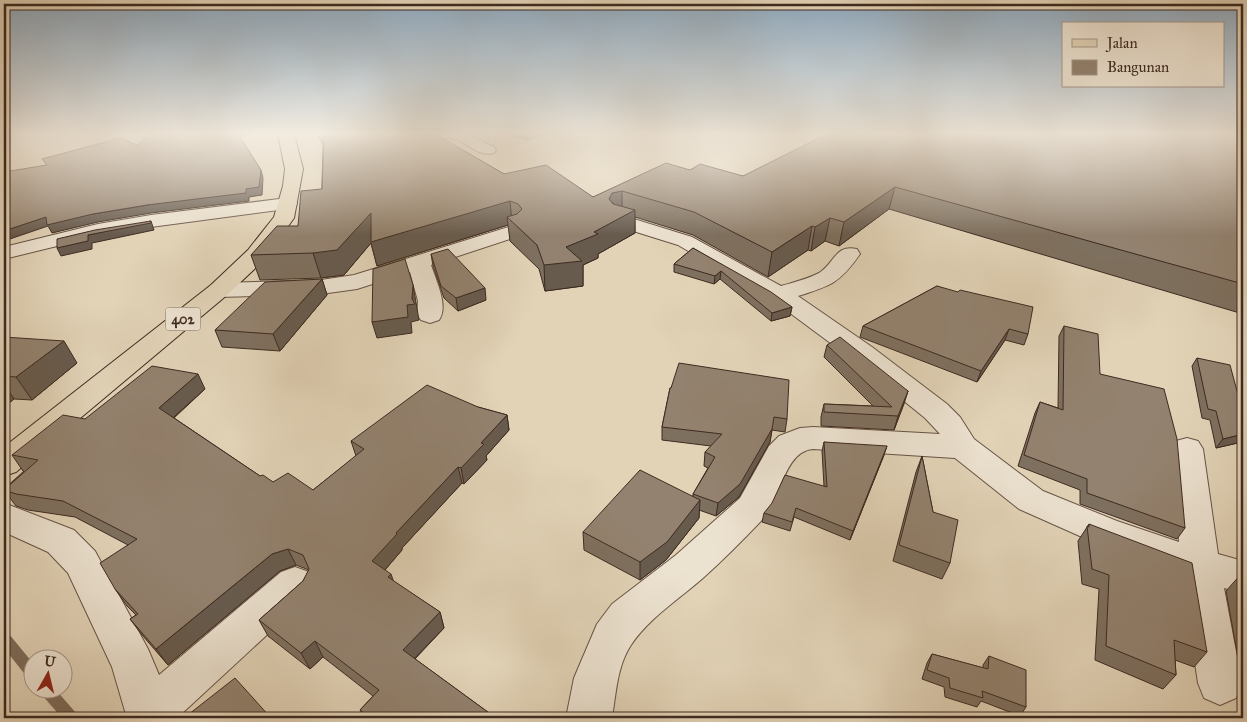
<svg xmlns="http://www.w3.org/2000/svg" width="1247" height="722" viewBox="0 0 1247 722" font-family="'IM FELL Great Primer',serif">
<rect width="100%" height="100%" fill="#e2d3b7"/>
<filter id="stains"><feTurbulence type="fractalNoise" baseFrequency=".004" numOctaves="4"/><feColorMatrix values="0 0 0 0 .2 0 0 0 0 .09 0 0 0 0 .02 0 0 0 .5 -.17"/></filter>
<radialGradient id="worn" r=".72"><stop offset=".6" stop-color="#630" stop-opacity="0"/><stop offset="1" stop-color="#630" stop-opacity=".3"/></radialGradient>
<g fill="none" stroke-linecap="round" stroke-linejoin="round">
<path fill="#7f6d5c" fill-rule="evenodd" d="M4,632l5,2 23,28v17l-5,-2 -23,-29z
M40,690h16l20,23 2,5h-16l-20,-23z"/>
<defs>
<path id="minor" d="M399,134h68l27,13 2,3 -2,3c-18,5 -29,-15 -44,-15 -12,-1 -37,4 -51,6l-6,-2 -2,-3 2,-3z
M287,198l7,2 3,4 -3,4 -143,19 -53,9 -94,23v-12l94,-23 53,-9z
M621,215l71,22 89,49c13,-4 27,-7 38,-13 16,-10 16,-29 38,-24l3,5c-20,29 -30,32 -62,42l74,51 75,57 13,13 14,22 69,52 74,30 62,21 -8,-93 5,-8 11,-3 11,3 5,8 15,105 25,7v32l-19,-5 18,95 -6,15 -16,7 -16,-7 -6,-15 -16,-107 -91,-35 -72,-32 -64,-51 -142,-9c-29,2 -33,52 -51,71 -19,20 -39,40 -59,58 -25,22 -54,40 -72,67 -14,21 -15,49 -19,73h-46l8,-40 23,-54 15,-20 64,-49 64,-57 29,-52 10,-10 21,-8 13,-1 127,7 -15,-16 -73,-59 -81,-60 -93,-54 -64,-20 -3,-4 3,-4z
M512,226l7,2 3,4 -3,4 -88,29c5,16 18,41 8,55l-9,3 -9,-3 -4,-5 1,-14 -8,-29 -53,17 -36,5 -102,3 -8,-2 -4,-5 4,-5 8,-2 102,-3 33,-5z
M4,503l70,27 21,21 53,98 11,26 122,-103 14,-5 14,5 6,12 -6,12 -132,122h-50l-15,-51 -44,-94 -20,-21 -44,-20z"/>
<path id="primary" d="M278,134h16l9,35 -9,49 -30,42 -37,35 -211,177 -12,4v-29l207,-162 37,-35 26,-33 9,-31 2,-17z"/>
</defs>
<use href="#minor" stroke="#675446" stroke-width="2"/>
<use href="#primary" stroke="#3e2a21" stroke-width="2"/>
<use href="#minor" fill="#ece2d0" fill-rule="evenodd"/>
<use href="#primary" fill="#e2d3b7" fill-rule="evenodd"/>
</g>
<path fill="#7e705f" stroke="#3e2a21" d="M317,134h118l69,40 89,23 97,-27 53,6 500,-42v180l-354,-105 -50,37 -14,-5 -14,10 -3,-1 -40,27 -75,-42 -58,-18v16l-37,21v4l-15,7v21l-38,5 -6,-22 -29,-28 -2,-16 -131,41 -6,-23 -27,32 -23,3 -61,2 -9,-25 47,-29 24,-37 1,-44z
M507,134h37l-16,6z
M693,248l99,59 -2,9 -19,5 -51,-42 -6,5 -40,-12v-8z
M431,254l55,46 -28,11 -14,-13 -11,-32z
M322,279l5,16 -47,56 -58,-4 -7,-17z
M937,286l91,48 -4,11 -19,-5 -28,42 -117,-45 3,-11z
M1064,326l36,48 85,154 -8,11 -97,-35v-14l-62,-24 17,-53 5,-11 18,6 1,-72z
M4,337l73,26 -45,37 -18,-1 -10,8z
M827,345l81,46 -14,39 -73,-4v-9l3,-13 49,2 -49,-49z
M1197,358l45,84 -26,6 -6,-28 -8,-2 -10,-52z
M670,388l117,31 -2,13 -13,-2 -2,12 -31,55 -23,19 -17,-6v8l-33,42 -26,20 -56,-30 -1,-18 110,-36v-2l15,-26 -4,-2 1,-14 6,-6 -49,-6v-13z
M205,389l-31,29 86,58 13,6 40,8 43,-34 -5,-15 127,-34 29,8 2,15 -23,26 1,4 -23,24 -2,-1 -60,65v2l-17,20 8,11 47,31 4,16 -29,31 81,59h-132l-4,-8 13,-14 -50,-39 -13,12 -42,-33 -9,-16 44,-39 6,-11 -13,-5 -16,6 -112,94 -26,-30 -12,-16 6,-4 -9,-9 -12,-17 13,-44 -53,-28 -47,-7 -12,-4 -12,-16v-1l20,-18h-1l-11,-16 73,-36z
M824,442l60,13 -34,85 -56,-23 -4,14 -28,-9 2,-9 60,-27 -2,-35z
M922,456l11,56 17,51 -8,16 -49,-18 23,-89z
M1089,524l118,128 -13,15 -19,-7 1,15 -13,14 -68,-29 4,-71 -17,-5 -4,-43z
M1242,573l1,1v112l-17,-95z
M932,654l51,14v-3l6,-9 37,51 -6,9 -39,-15 -4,6 -32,-10 -1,-10 -22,-8 5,-16z"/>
<path fill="#675b4e" stroke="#3e2a21" d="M237,134h17l-17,2z
M527,134h17l-16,6z
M261,170l2,8 -1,17 -13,2v4l-98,12 -53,9 -46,11 -4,-7 -44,15v-10l42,-14 47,-3 153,-25z
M895,187l-6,22 -50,37 5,-24z
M622,191v22l-13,-14 3,-6z
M510,201l2,21 -5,-5 1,8 -131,41 -6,-23 -27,32 -23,3 -8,-25 58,-40z
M635,210v23l-37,21v4l-15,7v21l-38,5 -1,-26 22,-18z
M830,218l-5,23 -14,10 4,-24z
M151,221l3,9 -62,13v6l-31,7 -4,-8 31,-13z
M812,226l-4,24 -40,27 4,-25z
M721,271l-1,8 -6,5 1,-8z
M322,279l5,16 -47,56 -7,-17z
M413,285l6,35 -8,2 1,11 -35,5 -5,-16 35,-17 5,-6z
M485,288l1,12 -28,11 -2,-13z
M792,307l-2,9 -19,5 1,-8z
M1009,329l-4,11 -28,42 4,-11z
M64,341l13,22 -45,37 -16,-23z
M198,374l7,15 -38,34 -8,-15z
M4,384l10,15 -10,8z
M908,391l-4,13 -10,26 4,-14z
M507,415l2,15 -23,26 1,4 -23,24 -3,-16 20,-25z
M772,429l-2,13 -31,55 -23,19 2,-13z
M1243,434v6l-1,2 -26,6 7,-9z
M887,446l-3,9 -34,85 3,-9z
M458,467l4,16 -60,65v2l-24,28 -6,-17 24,-28z
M700,500l-1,18 -33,42 -26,20v-18z
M288,549l8,16 -16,6 -112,94 -12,-16 116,-95z
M391,574l6,17 -9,-14z
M440,612l4,16 -36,37 -5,-15z
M315,641l8,16 -13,12 -9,-16z
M4,677l5,5 -5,6z"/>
<path fill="#93826f" stroke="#3e2a21" d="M151,134h87l23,36 -2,17 -13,2v4l-99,12 -54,9 -46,11 -1,-8 -42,14v-59l43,-7 -5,-6 78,-21 17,7z
M323,134h112l69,40 42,-9 47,32 73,-34 24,7 10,-6 43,12 84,-42h416v150l-348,-97 -51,35 -14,-4 -15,9 -3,-1 -40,26 -78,-40 -72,-21 -10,2 -3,6 4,5 22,6 -41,22 4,2 -32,13 16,14 -38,4 -7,-20 -30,-28 10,-3 5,-5 -4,-5 -8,-3 -139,41v-29l-34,37 -24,3 -62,2 26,-29h21l3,-35 21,-2 2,-54z
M151,221v2l-63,12v6l-31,7v-9l38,-9z
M693,248l78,44 21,15 -20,6 -51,-42 -6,5 -41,-12z
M448,249l37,39 -29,10 -15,-12 -10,-32z
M405,259l8,26 -1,14 3,5 -8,1 1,12 -36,5 1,-53z
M322,279l-49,55 -58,-4 50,-48z
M937,286l21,6 2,-2 73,17 -5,27 -19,-5 -28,42 -118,-45z
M1064,326l34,8 2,40 64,15 13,50 8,89 -98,-35v-14l-63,-24 16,-53 23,8z
M4,337l60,4 -48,36 -12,-1z
M840,337l68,54 -10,25 -74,-4v-8l68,3 -65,-62z
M1197,358l33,7 13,48v21l-20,5 -7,-28 -8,-2z
M679,363l110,17 -2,39 -13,-2 -2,12 -32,55 -22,19 -25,-9 22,-37 -10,-5 17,-18 -60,-7 8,-39h1z
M152,366l46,8 -39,34 101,68 3,-1 10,7 15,-9 25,17 51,-41 -13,-8 76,-56 51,22 29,8 -26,28 3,1 -23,24 -3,-1 -62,66 1,1 -25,27 19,13 -3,3 52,35 -37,38 93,68h-125l-11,-8 19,-20 -64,-49 -14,12 -42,-33 44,-39 6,-12 -6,-14 -15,-6 -16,5 -116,95 -26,-30 8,-5 -23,-25 -15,-26 37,-24 -74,-38 -47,-7 -12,-4 34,-30 -26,-5 51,-40 22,4z
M824,442l63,4 -34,85 -57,-23 -4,14 -28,-9 8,-10 13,-28 42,12z
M922,456l11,56 25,8 -8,43 -51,-18z
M640,470l60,30 -33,42 -27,20 -57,-30z
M1089,524l103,39 15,89 -33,-12 2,35 -70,-29 3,-71 -17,-6 -5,-43 2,1z
M932,654l56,15 1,-13 37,14v37l-44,-16 1,7 -33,-10 -1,-10 -22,-8z
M235,678l36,40h-87z"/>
<linearGradient id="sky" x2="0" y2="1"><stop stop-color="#8faac0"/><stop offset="0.57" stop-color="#f2ebdf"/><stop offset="1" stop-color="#f2ebdf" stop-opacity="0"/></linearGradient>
<rect width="1247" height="235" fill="url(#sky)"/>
<g text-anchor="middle" stroke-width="5" stroke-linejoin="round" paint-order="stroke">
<rect fill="#ece2d0" stroke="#726156" stroke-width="1" x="165.5" y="307.5" width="35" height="23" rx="4"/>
<g font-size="14" font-weight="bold" fill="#3e2a21">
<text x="183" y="324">402</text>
</g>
</g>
<rect width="1247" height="722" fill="none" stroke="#e2d3b7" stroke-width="20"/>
<rect x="5" y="5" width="1237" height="712" fill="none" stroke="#3e2a21" stroke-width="2.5"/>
<rect x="10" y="10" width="1227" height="702" fill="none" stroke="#3e2a21"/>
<rect x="1062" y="22" width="162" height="65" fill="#ece2d0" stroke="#a6988a"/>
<rect x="1072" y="39" width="25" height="8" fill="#e2d3b7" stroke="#a6988a"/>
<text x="1107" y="48" font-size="15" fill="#3e2a21">Jalan</text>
<rect x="1072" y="60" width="25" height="15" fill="#93826f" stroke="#a6988a"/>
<text x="1107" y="72" font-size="15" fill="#3e2a21">Bangunan</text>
<g transform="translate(48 674) rotate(8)"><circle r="24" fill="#ece2d0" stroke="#a6988a"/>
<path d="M0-4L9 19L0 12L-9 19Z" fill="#8f2418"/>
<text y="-8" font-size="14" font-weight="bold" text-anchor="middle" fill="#3e2a21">U</text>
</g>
<rect width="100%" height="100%" filter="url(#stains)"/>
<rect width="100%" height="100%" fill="url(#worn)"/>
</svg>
